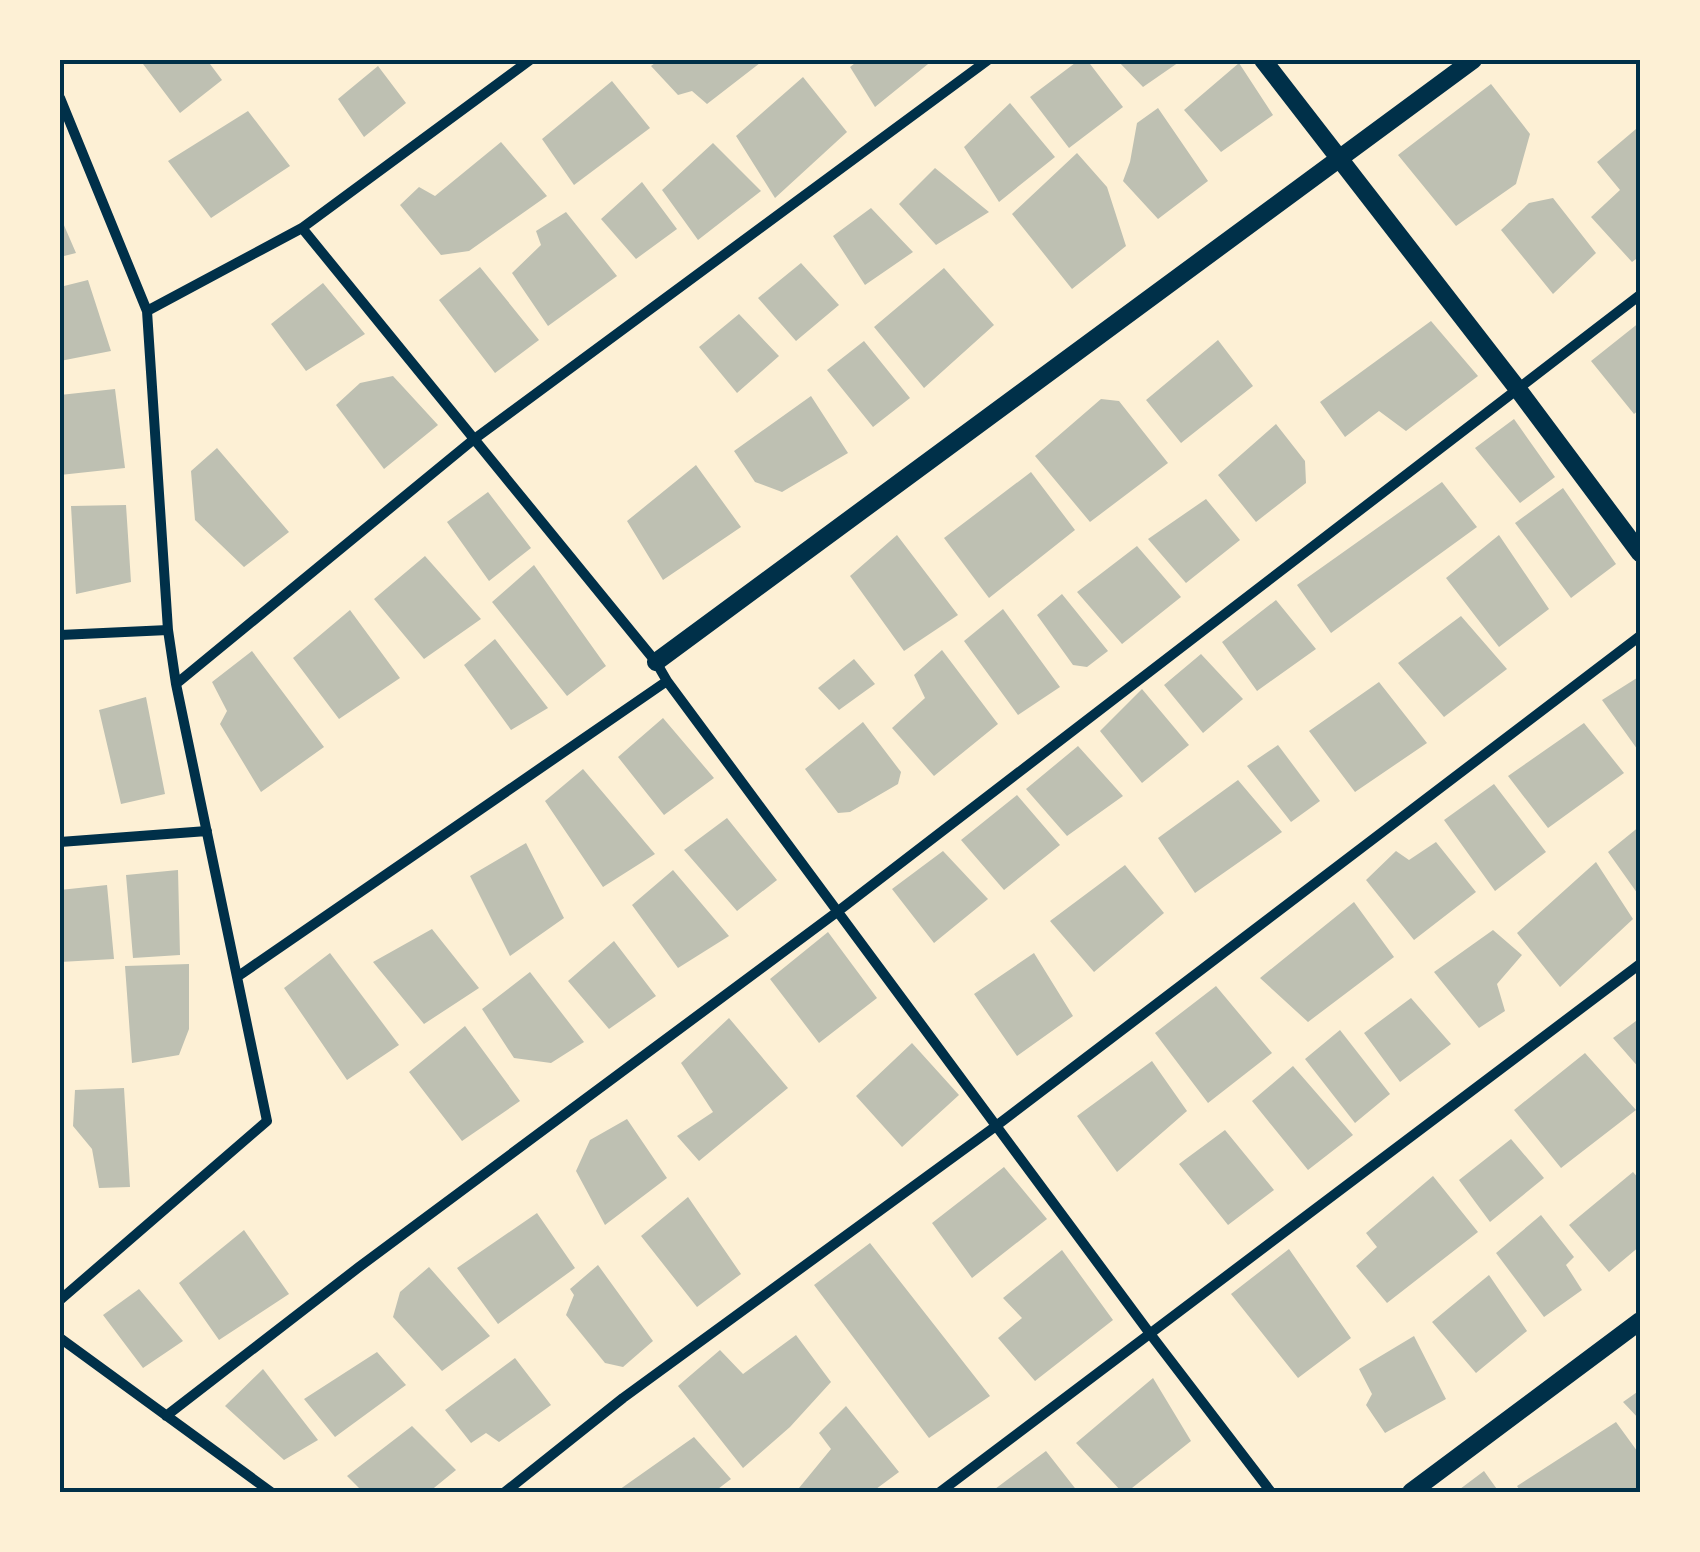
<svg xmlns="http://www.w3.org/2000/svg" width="1700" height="1552" viewBox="0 0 1700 1552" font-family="Quicksand,sans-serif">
<rect width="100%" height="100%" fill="#fdf0d5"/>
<path fill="#bec0b2" d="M140,60h67l15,20 -42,33z
M659,60h99l2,3 -53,41 -15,-13 -14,4 -27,-29z
M859,60h74l-58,47 -25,-40z
M1079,60h8l36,47 -54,41 -39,-51z
M1117,60h65l-39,27z
M1239,63l34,52 -52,37 -37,-42z
M378,66l28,37 -42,34 -26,-38z
M803,77l44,55 -72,66 -39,-62z
M612,81l38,47 -76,57 -32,-46z
M1491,84l39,50 -14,50 -60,42 -58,-71z
M1010,103l45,54 -56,45 -35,-55z
M1158,108l50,73 -50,38 -35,-38 7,-19 7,-39z
M248,111l42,55 -79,52 -43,-57z
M1636,129l4,5v122l-8,6 -41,-45 29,-27 -23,-28z
M501,142l46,54 -78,55 -28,4 -41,-50 19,-18 16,9z
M713,143l48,48 -63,49 -36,-50z
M1077,153l30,34 19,59 -54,43 -60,-75z
M935,168l54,44 -53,33 -37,-41z
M642,182l35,47 -41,30 -35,-40z
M1553,198l43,55 -43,41 -52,-64 28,-27z
M871,208l42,44 -48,33 -32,-49z
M566,212l51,64 -69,50 -36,-53 29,-28 -5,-14z
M60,216l16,37 -16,4z
M801,263l38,42 -43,36 -38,-43z
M480,267l59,73 -44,33 -56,-73z
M944,268l50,57 -70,63 -50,-61z
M88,280l23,71 -51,10v-74z
M323,283l42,51 -59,37 -35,-47z
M739,314l40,42 -42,37 -38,-46z
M1431,321l47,55 -72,55 -27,-20 -34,26 -25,-35z
M1640,322v87l-6,5 -43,-53z
M1218,340l35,46 -72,57 -35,-43z
M864,341l46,57 -37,29 -46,-57z
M393,376l45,49 -54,44 -48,-64 24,-22z
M115,389l10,79 -65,7v-80z
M811,396l37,57 -66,39 -27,-10 -21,-31z
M1101,399l18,2 49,62 -78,59 -55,-66z
M1514,419l41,58 -35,26 -45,-55z
M1276,424l29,37 1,22 -50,39 -38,-47z
M217,448l72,84 -45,35 -49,-47 -4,-49z
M696,465l45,62 -78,53 -36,-59z
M1031,472l44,58 -86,68 -45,-60z
M1442,482l35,45 -146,106 -34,-48z
M1563,488l53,76 -45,34 -56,-75z
M488,492l43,56 -42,33 -42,-59z
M1206,499l34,41 -54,43 -38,-44z
M126,505l5,77 -55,12 -5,-88z
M897,535l61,80 -54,36 -54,-75z
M1499,535l50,74 -50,38 -53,-69z
M1137,546l44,51 -59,47 -45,-52z
M425,556l56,63 -57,40 -50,-60z
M534,565l72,101 -39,30 -75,-94z
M1062,594l46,57 -21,16 -14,-2 -36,-50z
M1276,600l40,49 -59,42 -35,-49z
M1003,609l57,78 -42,28 -54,-74z
M350,610l50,68 -61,41 -46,-61z
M1461,616l46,53 -63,48 -46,-54z
M495,639l53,69 -37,22 -47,-65z
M942,650l56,74 -64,52 -42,-48 33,-30 -11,-23z
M252,651l72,96 -63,45 -41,-68 7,-13 -15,-29z
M1201,654l42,45 -40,34 -39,-48z
M854,659l21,25 -36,26 -21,-22z
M1640,676v77l-38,-53z
M1379,682l48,61 -72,49 -46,-61z
M1142,689l47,56 -47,38 -42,-52z
M146,697l19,97 -44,10 -22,-94z
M663,718l51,60 -50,37 -46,-58z
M863,722l38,50 -3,12 -48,28 -12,1 -33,-44z
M1584,723l40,50 -76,55 -40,-52z
M1278,745l42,56 -29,21 -44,-56z
M1078,746l45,50 -56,40 -41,-47z
M583,769l72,85 -52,33 -58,-86z
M1238,780l44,52 -87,61 -37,-55z
M1494,784l52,68 -51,39 -51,-71z
M1017,795l43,50 -56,45 -43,-50z
M727,818l50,62 -40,31 -53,-61z
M1640,826v71l-32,-45z
M1436,842l40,50 -62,48 -48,-60 30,-29 13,9z
M526,843l38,75 -54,38 -40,-80z
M943,851l45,48 -54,44 -42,-54z
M1596,862l37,57 -73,68 -43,-54z
M1125,865l39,48 -70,59 -44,-51z
M178,870l2,85 -47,3 -7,-83z
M673,870l56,66 -51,32 -46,-63z
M107,885l7,74 -54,3v-72z
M1354,902l40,55 -86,65 -48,-44z
M432,929l47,59 -55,36 -51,-62z
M1493,930l29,25 -25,29 8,27 -26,17 -45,-56z
M828,932l49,66 -58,45 -49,-64z
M614,941l42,55 -47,33 -41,-48z
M330,953l69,92 -52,35 -63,-92z
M1034,953l39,63 -56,40 -43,-62z
M189,964v65l-10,26 -47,8 -7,-97z
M530,972l54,70 -33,21 -37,-5 -32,-49z
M1216,986l56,67 -64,50 -53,-70z
M1411,998l40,46 -51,38 -36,-49z
M729,1018l59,70 -89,73 -22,-25 36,-24 -32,-49z
M1640,1018v51l-27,-31z
M465,1026l55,75 -58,40 -53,-69z
M1340,1030l50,64 -35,29 -50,-64z
M912,1043l47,52 -57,52 -46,-51z
M1585,1053l51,57 -75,58 -47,-58z
M1152,1061l35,50 -70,61 -40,-56z
M1293,1066l60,69 -45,35 -56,-69z
M124,1088l6,99 -31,1 -7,-39 -19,-23 2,-36z
M627,1119l40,59 -62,47 -29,-54 14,-31z
M1225,1130l49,60 -46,35 -49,-61z
M1511,1139l33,39 -54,44 -31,-42z
M1004,1167l43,52 -75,59 -40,-55z
M1633,1172l7,8v66l-31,26 -40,-47z
M1433,1176l45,56 -91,71 -31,-37 21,-19 -11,-14z
M688,1197l53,77 -44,33 -56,-71z
M537,1213l38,55 -77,56 -41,-56z
M1541,1215l33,42 -8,8 16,25 -38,27 -48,-64z
M244,1230l45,64 -70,46 -40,-57z
M870,1243l120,153 -61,42 -115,-153z
M1289,1249l62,89 -53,40 -67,-84z
M1062,1250l51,70 -78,61 -37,-43 24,-20 -19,-20z
M598,1265l55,76 -30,26 -18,-4 -39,-48 8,-20 -4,-6z
M429,1267l61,69 -48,35 -49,-54 7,-25z
M1489,1275l38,56 -51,42 -44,-51z
M139,1289l44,52 -40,27 -40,-53z
M796,1335l35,47 -41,45 -47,41 -65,-82 42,-36 23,24z
M1414,1336l32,63 -61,34 -19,-28 6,-11 -13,-25z
M377,1352l29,33 -71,52 -31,-38z
M515,1358l36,47 -52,37 -13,-9 -15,10 -26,-33z
M263,1369l55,71 -34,20 -59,-54z
M1153,1378l38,63 -64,51h-5l-46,-49z
M1640,1390v30l-17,-18z
M846,1406l53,66 -27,20h-70l-3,-4 32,-39 -12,-16z
M1616,1422l24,33v37h-119l-4,-6z
M412,1426l44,44 -27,22h-66l-16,-16z
M694,1437l37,42 -17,13h-98z
M1046,1451l32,41h-80l-3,-3z
M1484,1471l15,21h-43z"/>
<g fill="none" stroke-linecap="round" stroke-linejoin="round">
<path stroke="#003049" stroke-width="10" d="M60,98l87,213 21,319 8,54 91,437 -207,179
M302,228l354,434 11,19 484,654 120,157
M147,311l155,-83 228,-168
M60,635l108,-5
M176,684l297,-244 515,-380
M60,842l147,-11
M237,977l430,-296
M60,1338l211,154
M166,1416l193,-149 478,-355 803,-617
M505,1492l118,-94 373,-272 644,-490
M940,1492l700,-528"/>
<path stroke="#003049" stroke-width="18" d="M1263,60l254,328 123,165
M656,662l817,-602
M1411,1492l229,-171"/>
</g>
<rect width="1700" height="1552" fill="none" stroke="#fdf0d5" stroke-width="125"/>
<rect x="62" y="62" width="1576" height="1428" fill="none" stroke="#003049" stroke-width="4"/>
</svg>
